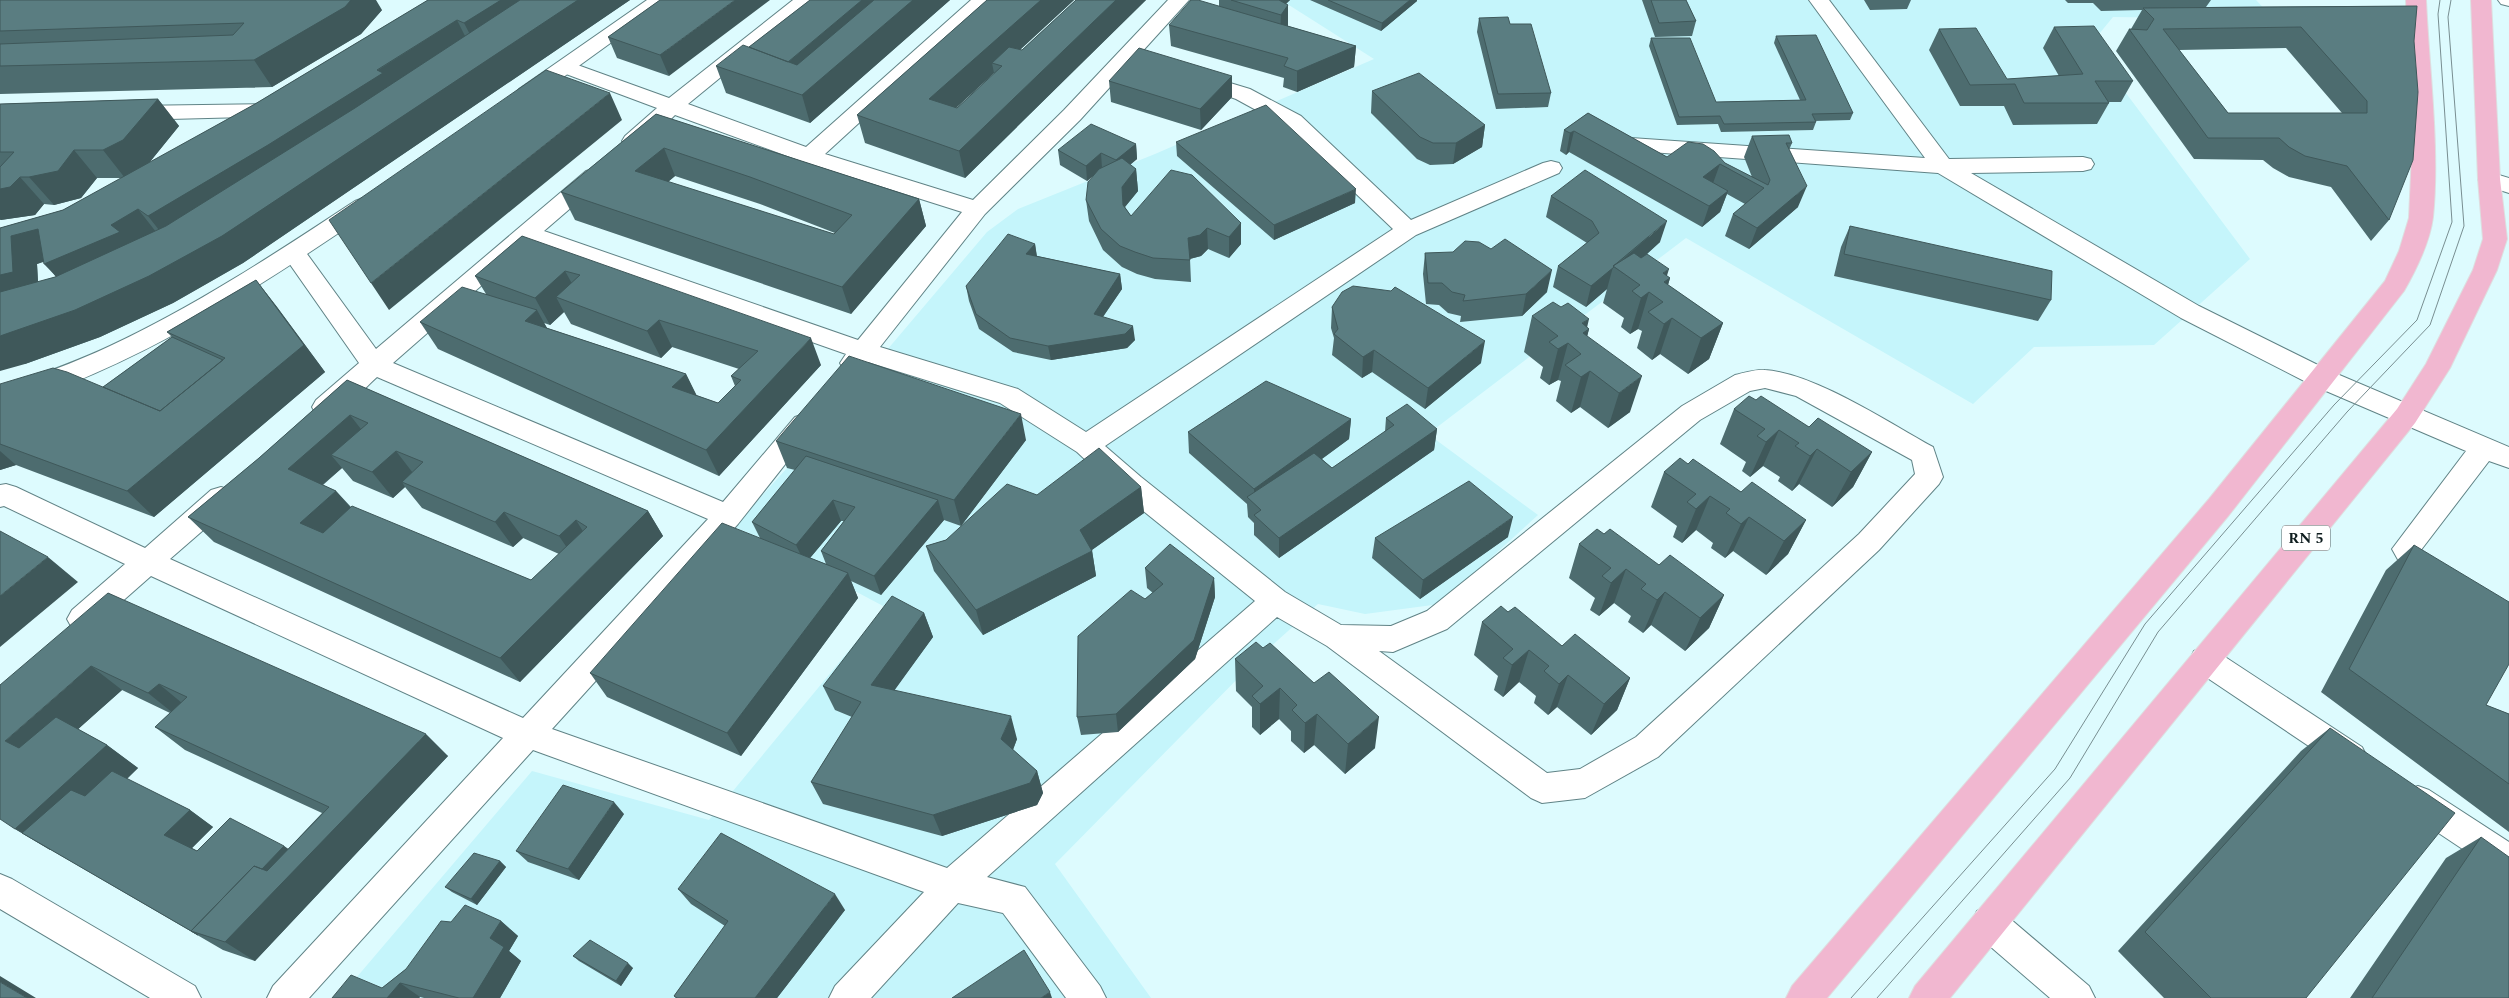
<svg xmlns="http://www.w3.org/2000/svg" width="2509" height="998" viewBox="0 0 2509 998" font-family="Spectral,serif">
<rect width="100%" height="100%" fill="#ddfbfe"/>
<path fill="#c5f5fb" d="M1281,0h975l18,19 -161,-2 -23,28 160,214 -96,86 -120,2 -61,57 -287,-166 -258,196 110,81 -98,89 -75,10 -47,-10 -61,55 -202,205 96,134h-812l193,-227 177,49 176,-213 -151,-80 53,-59 200,-236 31,-23 137,-55 219,-95z"/>
<g fill="none" stroke-linecap="round" stroke-linejoin="round">
<defs>
<path id="minor" d="M793,0h22l-127,104 118,43 165,-147h22l-168,154 148,46 91,-90 104,-110h21l-109,120 -95,94 -105,133 138,42 68,43 307,-203 -108,-103 -49,-27 -46,-16 -3,-4 3,-4 7,-2 53,16 51,27 110,104 132,-57 8,-2 8,2 3,5 -3,5 -143,62 -311,211 36,31 144,115 56,33 50,1 36,-15 255,-205 53,-31c9,-2 21,-6 30,-5 49,3 124,53 168,77l10,30 -4,7 -60,66 -221,207 -73,41 -43,5 -11,-5 -204,-152 -50,-29 -290,260 38,10 75,99 6,12h-40l-63,-85 -45,-10 -87,95h-42l6,-12 89,-94 -391,-142 -224,248h-42l6,-12 230,-248 -352,-162 -59,52 -10,3 -10,-3 -5,-9 5,-9 53,-46 -121,-58 -4,1v-22l6,-1 10,3 129,61 66,-58 10,-3 10,3 4,8 -4,8 -61,53 353,159 185,-199 -331,-142c-16,14 -39,44 -61,37l-4,-7 4,-7 43,-37 -77,-110 4,-6 8,-2 8,2 74,102 210,-178 8,-2 8,2 3,5 -3,5 -58,50 314,109 104,-128 -161,-51 -126,-46c-13,12 -30,36 -50,31l-3,-5 3,-5 32,-28 -99,-37 -3,-4 3,-4 7,-2 7,2 97,35zM530,243l316,111 -6,9 4,7c11,3 17,1 24,-8l132,41 77,49 44,41 134,108 -308,267 -395,-139 186,-205 79,-100 -4,-7 -9,-3 -9,3 -72,85 -330,-139zM1765,388l31,8 116,64 3,14 -56,60 -223,203 -56,32 -33,4 -168,-122 14,1 54,-23 253,-209 50,-29z
M1809,0h20l120,159 134,-2 8,2 3,5 -3,5 -8,2 -112,2 228,133 131,65 179,76v21l-20,-7 -68,89 19,34 -4,8 -10,4 -10,-4 -24,-43 74,-98 -154,-66 -131,-67 -243,-145 -315,-23 -3,-5 3,-5 8,-2 294,20z
M2498,0h11v6l-8,-2z
M276,104l8,2 3,5 -3,5 -153,4 -8,-2 -3,-5 3,-5 8,-2z
M2489,172l20,6v15l-28,-9 -3,-5 3,-5z
M2205,647l11,4 146,96 5,10 -5,10 -11,4 -11,-4 -146,-98 -4,-9 4,-9z
M2418,786l11,4 80,52v35l-12,-5 -90,-60 -5,-11 5,-11z
M0,874l12,5 183,107 6,12h-51l-150,-89z
M1989,906l12,5 88,75 6,12h-45l-73,-63 -5,-12 5,-12z"/>
<path id="tertiary" d="M647,0h23l-137,99 -7,1 -7,-1 -4,-5 4,-5z
M363,198l8,3 3,5 -3,5c-117,80 -235,156 -371,198v-20c37,-13 74,-26 110,-43 86,-40 166,-93 245,-145z"/>
<path id="primary" d="M2406,0h20c3,68 14,150 7,217 -3,25 -17,53 -29,74l-175,224 -402,483h-41l6,-12 417,-487 176,-218 14,-30 10,-33 3,-66z
M2471,0h20l9,179 7,60 -10,31 -47,98 -35,55 -465,575h-41l6,-12 482,-577 29,-45 47,-94 10,-31 -5,-60z"/>
</defs>
<use href="#minor" stroke="#608386" stroke-width="2"/>
<use href="#tertiary" stroke="#608386" stroke-width="2"/>
<use href="#primary" stroke="#dddfe0" stroke-width="2"/>
<use href="#minor" fill="#fff" fill-rule="evenodd"/>
<use href="#tertiary" fill="#fff" fill-rule="evenodd"/>
<use href="#primary" fill="#f1b7d0" fill-rule="evenodd"/>
<path stroke="#788e91" stroke-width="1" d="M1851,998l204,-229 90,-145 189,-219 83,-85 35,-98 -14,-208 2,-14
M1877,998l193,-220 88,-146 189,-220 83,-87 34,-99 -16,-209 3,-17"/>
</g>
<path fill="#4d6c6f" fill-rule="evenodd" d="M0,0l382,10 -21,24 -89,53 -272,7z
M428,0h202l-387,263 -70,40 -73,34 -75,27 -25,-136 63,-18 59,-32h-25l-16,20 -27,7 -10,-1 -9,11 -35,5v-116l158,-5 21,27 -30,37 106,-59zM44,261l12,16 -18,5 -1,-18z
M660,0l9,76 -52,-18 -9,-21z
M810,0h140l-140,123 -84,-30 -10,-27 33,-19z
M987,0h87l-54,50h2l53,-49v-1h71l-181,178 -100,-35 -8,-28zM994,73v1l-37,34h-1z
M1219,0h71l-4,4 2,1v21l68,20 -2,21 -57,25 -14,-5 1,-9 -113,-32 -2,-21 50,-19z
M1310,0h107v1l-36,30z
M1642,0h44l10,21 -4,15 -37,1z
M1864,0h47l-4,9 -37,1z
M2065,0h146l-5,7 211,-1 -28,214 -18,21 -40,-54 -42,-10 -16,-9 -10,-8 -69,-1 -78,-108 13,-22h2l11,-19 -41,1 -8,-8h-25zM2286,48l56,65h-114l-49,-63z
M1479,18l31,6 41,69 -3,14 -52,2 -19,-77z
M2054,27l79,54 -12,21h-12v1l-12,21 -84,1 -9,-19h-44l-31,-56 10,-21 68,50 52,-3 -16,-28z
M1776,36l77,77 -3,7 -35,1 1,1 -3,8 -92,2 -3,-8 -41,1 -28,-79 2,-8 65,64 84,-2 -26,-57z
M1232,76v21l-31,33 -90,-28 -2,-21z
M1372,91l113,34 -3,22 -29,17 -23,1 -13,-6 -46,-46z
M1588,113l79,44 58,6 27,14 -8,-20 8,-21 40,7 -3,7 9,57 -49,42 -24,-13 8,-22 12,-10 -18,-10 -7,18 -18,15 -133,-75 -3,3 -6,-4 4,-21z
M656,114l263,85 7,27 -75,88 -276,-94 -14,-28zM675,176l85,28 75,29 -1,1 -166,-52z
M1176,142l179,61 -81,37 -97,-84z
M1136,144l1,15 -7,6 6,4 2,22 -13,16 6,9 110,7v21l-12,14 -21,-9 -7,7 -11,3 1,23 -36,-3 -18,-5 -15,-7 -19,-17 -14,-29 -3,-21 7,-24 -6,5 -27,-16 -2,-15z
M1551,196l109,46 -14,13 21,21 3,2 -2,7 55,38 -14,36 -21,15 -28,-20 -8,6 -15,-12 5,-17 -4,-2 -8,5 -9,-7 3,-9 -21,-15 4,-14 -21,18 -33,-20 5,-21 29,-23 -41,-26z
M1850,226l201,74 -13,21 -204,-45 7,-29z
M522,236l299,129 -102,111 -281,-127 -18,-27 66,-28 -11,-18zM564,312l7,12 90,34 11,-11 67,22 -8,7 4,10 -17,17 -22,-8 -10,-21 -139,-46 -3,-5 6,2z
M1035,244l2,12 83,18 2,15 -19,28 32,23 -8,8 -76,12 -38,-8 -34,-23 -10,-28 -3,-15z
M1425,253l122,39 -25,24 -62,6 1,-6 -13,-3 -9,-8 -13,-1 -3,-30z
M256,280l21,27 48,65 -171,145 -138,-52 -16,5v-86l103,3 69,-50 -5,-5z
M1332,307l149,56 -56,46 -53,-37 -10,6 -30,-23 2,-17 -3,-10z
M1532,316l55,11 2,2 -2,7 43,76 -22,16 -28,-21 -9,6 -15,-12 5,-20 -3,-1 -9,5 -9,-7 3,-11 -19,-15z
M347,380l301,131 15,25 -143,146 -306,-140 -26,-25 71,-59zM342,468l11,13 40,17 12,-11 17,21 91,39 10,-9 36,16 -28,26 -180,-73 -15,-16 -13,-6z
M1756,400l53,27 63,25 -19,35 -21,20 -33,-23 -7,7 -14,-10 2,-4 -17,-11 -13,11 -8,-6 4,-9 -26,-18 14,-35z
M1386,418l51,11 -3,21 -155,108 -25,-23v-12l-6,-6 -1,-13 -58,-51 -1,-21 163,-13 -2,20 -27,20 10,9 53,-36z
M1026,440l-65,86 -17,-6 -63,75 -30,-14 7,17 -117,158 -134,-59 -17,-24 170,-135 -8,-16 43,-52 -8,-2 -11,-27zM841,521h3l-23,30 5,13 -16,-6z
M1688,464l53,28 65,28 -18,34 -22,21 -33,-24 -8,7 -14,-10 2,-5 -17,-13 -14,13 -9,-6 4,-11 -26,-19 13,-35z
M1141,487l3,26 -52,37 4,26 -113,59 -49,-64 -8,-25 20,-6 91,-45z
M1604,534l55,31 65,30 -15,33 -24,23 -34,-26 -8,8 -15,-11 3,-6 -17,-13 -15,13 -9,-6 5,-12 -26,-20 10,-34z
M1508,537l-88,62 -48,-41 3,-20z
M2414,545l72,160 23,9v118l-188,-140 65,-122z
M1145,568l69,10 1,19 -20,62 -77,73 -37,3 -4,-18 68,-118 8,-6 -6,-5z
M108,593l340,163 -193,205 -32,-11 -208,-121zM122,690l48,23 -15,14 30,23 137,63 -34,36 -4,-3 -87,5 -5,-3 21,-21 -23,-17 -63,-31 11,-11 -31,-23 -29,-16z
M1508,612l54,34 68,32 -13,32 -26,25 -34,-28 -9,8 -14,-12 2,-7 -17,-14 -16,15 -9,-7 4,-14 -24,-21 8,-33z
M924,613l9,24 -39,53 123,49 -4,11 24,21 6,22 -6,12 -95,31 -119,-32 -12,-22 41,-65 -17,-7 -12,-24z
M1235,659l140,89 -30,26 -31,-29 -10,8 -13,-12v-10l-12,-12 -19,16 -8,-8v-20l-16,-16z
M2330,728l-24,270h-142l-46,-47 183,-200z
M624,814l-45,66 -51,-18 -12,-11z
M2481,837l28,161h-159l96,-140z
M500,861l6,6 -29,38 -25,-13 -7,-5z
M678,889l167,21 -68,88h-101l-2,-2 51,-70 -34,-22z
M501,921l17,15 -9,15 12,10 -21,37h-76l-4,-1 -1,1h-87l50,-10 24,-19z
M573,956l60,12 -12,18 -42,-25z"/>
<path fill="#3f585a" d="M351,0h25l6,10 -21,24 -89,53 -18,-27z
M500,0h49l-71,50 -14,-27z
M578,0h52l-387,263 -70,40 -73,34 -75,27 -25,7v-35z
M735,0h35l-101,76 -9,-21z
M862,0h30l-101,86 -6,-21z
M913,0h37l-140,123 -8,-28z
M1041,0h33l-72,66 -10,-3 2,10 -59,54 -6,-28z
M1116,0h30l-181,178 -6,-27z
M1275,0h15l-14,13z
M1410,0h7v1l-36,30 1,-8z
M1288,5v22l-8,9 1,-21z
M457,20l14,28 -301,196 -22,-28z
M1356,46l-2,21 -57,25v-21z
M1232,76v21l-31,33 -1,-21z
M610,93l12,27 -233,190 -18,-27z
M158,99l21,27 -34,42 -20,10 -22,-28z
M1485,125l-3,22 -29,17 3,-21z
M1574,131l-5,21 -3,3 4,-22z
M1136,144l1,15 -20,16 -1,-15z
M664,148l11,28 -28,23 -12,-28z
M74,150l23,28 -16,20 -27,7 -25,-28z
M1101,153l1,15 -15,13 -1,-15z
M1720,164l-8,22 -9,-9z
M1136,169l2,22 -14,17 -1,-3 -1,-18z
M20,177l24,27 -9,11 -34,5 -1,-1v-30z
M1807,186l-9,21 -49,42 8,-21z
M1356,189l-1,14 -81,37v-15z
M1728,191l-8,21 -18,15 7,-21z
M919,199l7,27 -75,88 -9,-27z
M138,209l22,28 -90,54 -26,-27z
M1667,221l-7,21 -36,32 -10,-7z
M1241,223v21l-12,14v-21z
M1207,228l1,21 -7,7 -12,3 -1,-21z
M38,229l24,27 -25,8 2,36 -39,8v-33l11,-39z
M1035,244l2,15 -11,-5z
M1613,267l-6,22 -21,18 5,-21z
M1669,269l-4,13 5,-4 -7,23v-28z
M1552,270l-5,22 -25,24 4,-22z
M565,271l15,27 -24,-1 8,15 -14,13 -15,-27z
M1120,274l2,15 -27,39 -1,-14z
M256,280l21,27 48,65 -171,145 -27,-26 177,-146z
M1649,292l-11,37 -8,5 11,-36z
M537,310l15,27 -27,-16z
M1672,318l-12,36 -8,6 12,-36z
M1589,319l-3,13 3,-3 -9,36 1,-11 1,-31z
M659,320l13,27 -11,11 -14,-27z
M1723,323l-14,36 -21,15 13,-36z
M1133,326l2,14 -8,8 -76,12 -3,-14z
M811,338l10,27 -102,111 -13,-26z
M1485,341l-4,22 -56,46 3,-21z
M1568,343l-10,37 -9,5 9,-36z
M1374,350l-2,22 -10,6 1,-21z
M1590,371l-10,36 -9,6 10,-36z
M686,374l13,26 -27,-13z
M1642,376l-12,36 -22,16 11,-35z
M1021,414l5,26 -65,86 -7,-26z
M350,415l21,27 -40,13 11,13 -32,27 -22,-26z
M1351,419l-2,20 -92,67 -3,-3v-14z
M1437,429l-3,21 -155,108v-20z
M1779,430l-16,36 -13,11 16,-35z
M1817,449l-18,35 -7,7 18,-35z
M0,451l16,14 -16,5z
M396,451l20,26 -14,5 3,5 -12,11 -21,-26z
M1872,452l-19,35 -21,20 19,-35z
M1141,487l3,26 -58,41 6,-3 4,25 -113,59 -7,-25 104,-80z
M336,491l22,25 -34,32 -24,-25z
M1710,496l-14,34 -14,13 14,-34z
M833,500l8,21 -36,43 -9,-19z
M938,500l6,20 -63,75 -7,-19z
M648,511l15,25 -143,146 -20,-24z
M504,512l19,26 -10,9 -18,-25z
M1513,517l-5,20 -88,62 3,-19z
M1749,517l-16,34 -8,7 16,-34z
M576,520l16,26 -16,15 -17,-25z
M1806,520l-18,34 -22,21 18,-34z
M48,557l30,25 -78,65v-51z
M1626,569l-12,34 -15,13 12,-33z
M848,573l10,25 -117,158 -14,-23z
M1214,578l1,19 -20,62 -77,73 -2,-18z
M1665,592l-14,33 -8,8 14,-33z
M1724,595l-15,33 -24,23 15,-33z
M924,613l9,24 -52,72 -10,-24z
M1529,650l-10,32 -16,15 9,-32z
M91,666l31,24 -83,74 -34,-23z
M1568,675l-11,32 -9,8 11,-31z
M1630,678l-13,32 -26,25 13,-31z
M159,684l29,24 -10,9 -30,-24z
M1280,688l-1,31 -19,16v-31z
M1317,714l-3,31 -10,8 1,-30z
M1011,716l6,23 -9,23 -7,-23z
M1379,717l-4,31 -30,26 3,-30z
M426,734l22,22 -193,205 -30,-19 -25,-8 84,-88 20,14z
M107,745l31,23 -88,82 -28,-17 28,17 -35,-21z
M1037,771l6,22 -6,12 -95,31 -9,-21z
M614,802l10,12 -45,66 -11,-11z
M190,810l23,17 -24,24 -25,-16z
M500,861l6,6 -29,38 -6,-6z
M835,894l10,16 -68,88h-22z
M501,921l17,15 -9,15 12,10 -21,37h-27l17,-60z
M628,963l5,5 -12,18 -5,-5z
M0,976l36,22h-9l-27,-16z
M400,983l20,14 -1,1h-32z
M1050,992l2,6h-11z"/>
<path fill="#5a7d81" stroke="#3f585a" fill-rule="evenodd" d="M0,0h351l-6,7 -91,53 -254,6v-22l233,-9 11,-12 -244,8z
M428,0h73l-37,23 -7,-3 -80,50 6,3 -115,72 -120,71 -10,-7 -27,16 9,7 -76,32 -6,-35 -27,7 2,36 -13,3v-47l63,-18 192,-106z
M520,0h58l-356,236 -73,40 -74,34 -75,26v-44l55,-15 111,-51 189,-118z
M660,0h75l-75,55 -52,-18z
M810,0h52l-74,62 -39,-15z
M874,0h39l-111,95 -86,-29 27,-21 54,20z
M987,0h54l-112,99 28,9 45,-42 -10,-3 17,-16 13,3 54,-50h40l-157,151 -102,-36z
M1191,0h7l158,46 -59,25 -13,-5 4,-8 -119,-33z
M1231,0h48l9,5 -7,10z
M1328,0h82l-28,23z
M1651,0h35l10,21 -37,2z
M2417,6l-3,35 4,51 -5,68 -24,60 -42,-54 -42,-10 -16,-9 -10,-9h-71l-79,-109 18,1 7,-11 -11,-11zM2301,27l66,74v12h-139l-65,-84z
M1508,17l2,7h21l20,69 -53,1 -19,-76z
M2094,26l39,55h-38l14,22h-85l-9,-19 -45,1 -31,-56 37,-1 31,51 76,-5 -29,-47z
M1816,35l37,78 -41,1 4,8 -92,2 -4,-8 -41,1 -28,-79h39l26,64 90,-2 -30,-64z
M1139,48l93,28 -32,33 -91,-28z
M546,70l64,23 -239,190 -42,-63z
M1419,73l66,52 -29,18h-23l-13,-6 -48,-46z
M158,99l-35,41 -20,10h-29l-16,21 -29,6h-9l-10,10 -10,2v-22l14,-15h-14v-48z
M1266,105l90,84 -82,36 -98,-83z
M1588,113l79,44 21,-15 15,2 11,7 11,12 43,22 2,-5 -18,-44 37,-1 3,8h-6l21,43 -50,42 -24,-14 31,-26 -44,-24 -17,13 25,14 -19,15 -135,-75 -4,2 -6,-3z
M656,114l263,85 -77,88 -281,-95zM664,148l86,29 102,38 -18,19 -199,-63z
M1091,124l45,20 -20,16 -15,-7 -15,13 -28,-16z
M1122,158l14,11 -14,18 1,18 8,11 40,-46 21,5 49,48 -12,14 -22,-9 -7,7 -12,3 2,22 -37,-2 -18,-6 -15,-6 -19,-17 -15,-29 2,-18 11,-13z
M1585,170l82,51 -50,42 -4,3 1,1 -23,19 -33,-20 41,-33 -7,-12 -41,-25z
M1850,226l202,45 -1,29 -207,-46z
M1008,234l27,10 -9,10 94,20 -26,40 39,12 -8,8 -77,12 -38,-8 -34,-24 -10,-28z
M522,236l289,102 -105,112 -286,-128 42,-35 75,23 -12,11 161,53 -14,13 46,16 23,-23 -10,-4 27,-25 -99,-31 -12,11 -91,-34 24,-22 -15,-4 -30,27 -60,-22z
M1505,239l47,31 -26,24 -63,7 2,-6 -13,-3 -10,-9h-14l-3,-30 28,-1 12,-11 14,1 12,7z
M1634,253l7,5 6,-4 22,15 -6,4 7,5 -6,4 59,41 -22,15 -29,-20 -8,6 -16,-12 15,-10 -14,-10 -8,6 -9,-7 8,-6 -27,-19z
M256,280l48,65 -177,146 -127,-47v-60l53,-16 14,4 93,39 65,-53 -58,-26z
M1353,286l38,5 4,-4 90,54 -57,47 -54,-38 -11,7 -29,-23 4,-5 -6,-22 10,-15z
M1553,302l8,5 7,-4 21,16 -7,4 7,6 -6,4 59,43 -23,17 -29,-22 -9,6 -16,-12 16,-11 -13,-11 -10,6 -9,-7 9,-6 -26,-20z
M172,337l51,23 -63,51 -57,-24z
M849,356l172,58 -67,86 -178,-59z
M347,380l301,131 -148,147 -312,-141 71,-59zM350,415l18,8 -37,32 41,17 24,-21 27,11 -21,20 93,40 9,-10 55,24 17,-16 11,7 -56,53 -179,-74 -29,27 -23,-10 36,-32 -48,-22z
M1266,381l85,38 -97,70 -66,-57z
M1749,396l7,4 5,-4 48,31 9,-9 54,34 -21,20 -34,-23 -7,7 -15,-10 4,-3 -20,-13 -13,12 -9,-6 8,-7 -31,-20z
M1407,404l30,25 -158,109 -25,-23 7,-5 -14,-13 67,-44 18,15 62,-43 -8,-7z
M1099,448l42,39 -61,43 12,21 -116,59 -50,-64 20,-6 61,-56 30,11z
M806,456l132,44 -64,76 -53,-25 34,-44 -22,-7 -37,45 -44,-23z
M1680,458l8,6 5,-5 48,33 11,-10 54,38 -22,21 -35,-24 -8,7 -15,-11 4,-4 -20,-13 -14,13 -9,-7 9,-8 -32,-22z
M1469,481l44,36 -90,63 -48,-42z
M722,523l126,50 -121,160 -137,-60z
M1597,529l7,5 6,-5 49,36 11,-10 54,40 -24,23 -35,-26 -8,8 -16,-11 5,-5 -20,-15 -15,14 -9,-7 9,-8 -32,-24z
M0,531l48,26 -48,39z
M1170,544l44,34 -20,62 -78,74 -39,3 1,-81 53,-46 14,9 18,-15 -18,-16z
M2414,545l95,57v62l-23,41 23,9v70l-160,-115z
M108,593l318,141 -201,208 -34,-11 63,-65 13,5 62,-64 -174,-80 32,-30 -28,-13 -11,9 -57,-27 -86,75 14,7 37,-31 51,28 -92,84 -15,-10v-134z
M892,596l32,17 -53,72 140,31 -10,23 36,32 -7,12 -97,32 -122,-33 50,-80 -38,-16z
M1501,606l7,6 7,-5 47,39 13,-12 55,44 -26,26 -36,-29 -9,9 -15,-13 5,-5 -20,-16 -17,15 -9,-7 10,-9 -31,-27z
M1256,642l7,6 7,-5 44,40 15,-11 50,45 -31,27 -31,-30 -12,9 -13,-13 5,-5 -17,-17 -20,16 -8,-8 11,-10 -28,-27z
M2330,728l125,85 -149,185h-95l-66,-66z
M112,771l78,39 -26,25 33,16 33,-33 54,28 -22,23 -8,-3 -63,65 7,4 -176,-102 49,-43 14,6z
M563,785l51,17 -46,67 -52,-18z
M721,833l114,61 -80,104h-78l-3,-2 54,-75 -50,-32z
M2481,837l28,20v141h-137z
M474,853l26,8 -29,38 -26,-12z
M465,905l36,16 -11,17 14,9 -31,51h-14l-59,-15 -13,15h-55l19,-23 31,13 24,-19 35,-48 10,1z
M590,940l38,23 -12,18 -43,-25z
M1024,950l26,42 -9,6h-89z
M0,982l27,16h-27z"/>
<g text-anchor="middle" stroke-width="4" stroke-linejoin="round" paint-order="stroke">
<rect fill="#fff" stroke="#576162" stroke-width="1" x="2282" y="525.5" width="48" height="25" rx="4"/>
<g font-size="15" font-weight="bold" fill="#0f1d1f">
<text x="2306" y="543">RN 5</text>
</g>
</g>
</svg>
